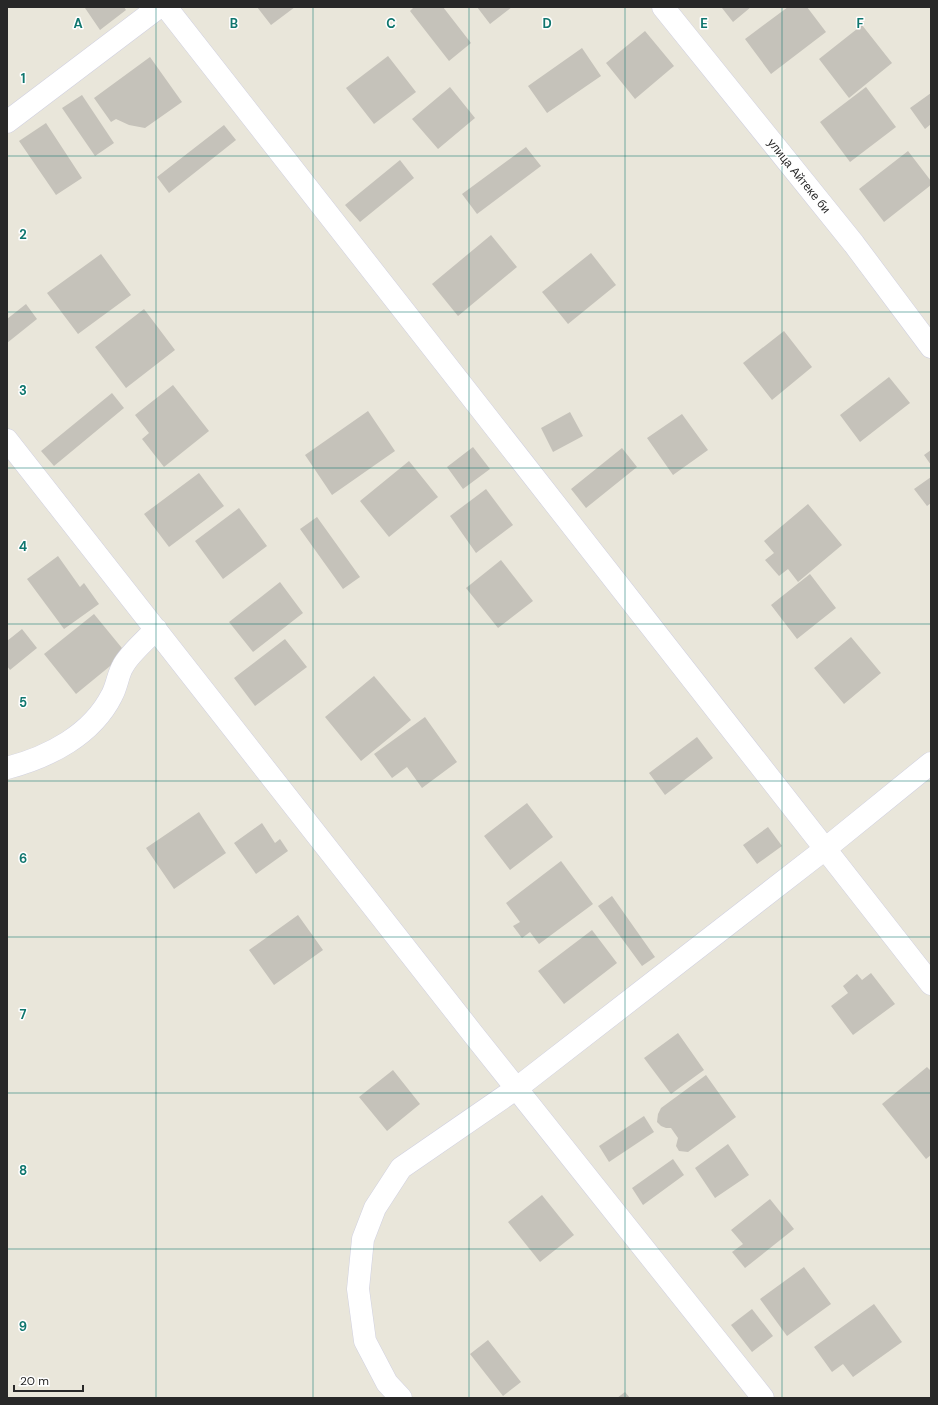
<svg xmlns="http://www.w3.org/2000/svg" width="938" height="1405" viewBox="0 0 938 1405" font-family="'DM Sans',sans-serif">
<rect width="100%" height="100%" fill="#e9e6da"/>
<path fill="#c5c2ba" d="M87,7h37l2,3 -26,20 -15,-22z
M257,7h38l-24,18z
M414,7h29l28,36 -22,18 -39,-50z
M477,7h35l-22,17z
M723,7h28l-18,15 -11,-14z
M788,7h19l19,25 -55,42 -26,-35z
M862,25l30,38 -43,35 -30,-39z
M645,31l29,35 -39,33 -29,-36z
M582,48l19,28 -54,37 -19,-27z
M388,56l28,36 -42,32 -28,-36z
M150,57l32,45 -37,26 -16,-3 -13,-6 -5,3 -17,-24z
M450,87l25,31 -37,31 -26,-30z
M866,87l30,40 -46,35 -30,-40z
M931,93v31l-6,5 -15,-21z
M82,95l32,48 -19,13 -33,-48z
M46,123l36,55 -26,17 -37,-54z
M224,125l12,15 -67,53 -12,-16z
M526,147l15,19 -64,48 -15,-20z
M908,151l23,30v4l-47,37 -25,-33z
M400,160l14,18 -54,44 -15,-17z
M491,235l26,32 -59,49 -26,-32z
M591,253l25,32 -48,39 -26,-32z
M101,254l30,41 -53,39 -31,-41z
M26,304l11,15 -30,24v-24z
M144,309l31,41 -49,38 -31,-41z
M784,331l28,36 -40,33 -29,-37z
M889,377l21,26 -50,39 -20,-27z
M173,385l36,46 -45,36 -22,-28 7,-6 -14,-18z
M112,393l12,15 -70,58 -13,-15z
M368,411l27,40 -63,44 -27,-40z
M570,412l13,24 -30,16 -12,-24z
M682,414l26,36 -35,25 -26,-37z
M473,447l17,22 -27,20 -16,-22z
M622,448l15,19 -51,41 -15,-19z
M931,450v15l-7,-10z
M409,461l29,36 -49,40 -29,-36z
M199,473l25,33 -55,41 -25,-33z
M931,477v26l-4,3 -13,-17z
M486,489l27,36 -37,28 -26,-37z
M808,504l34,41 -44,37 -10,-13 -9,7 -14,-16 9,-7 -10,-12z
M239,508l28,38 -44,33 -28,-38z
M317,517l43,60 -17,12 -43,-60z
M58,556l22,31 4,-4 15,21 -35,25 -37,-50z
M501,560l32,41 -35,27 -32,-40z
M810,574l26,34 -39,31 -26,-34z
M280,582l23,31 -50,39 -24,-30z
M94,614l32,39 -50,41 -32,-40z
M22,629l15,19 -27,22 -3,-4v-25z
M851,637l30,36 -37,31 -30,-36z
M285,639l22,28 -52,39 -21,-28z
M374,676l37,44 -50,41 -36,-44z
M425,717l32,45 -35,26 -15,-21 -15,11 -18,-24z
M697,737l16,21 -48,37 -16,-22z
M527,803l26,34 -43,33 -26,-34z
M199,812l27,41 -52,36 -28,-41z
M262,823l13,20 5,-4 8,12 -32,23 -22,-31z
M768,827l14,19 -25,18 -14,-19z
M561,861l32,43 -54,40 -9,-12 -8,6 -9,-12 7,-4 -14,-19z
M612,896l43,61 -13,9 -44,-60z
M298,915l25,35 -49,35 -25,-35z
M592,930l25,33 -53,41 -26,-33z
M871,973l24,31 -42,31 -22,-29 17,-13 -5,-7 14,-12 5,6z
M678,1033l26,37 -33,24 -27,-36z
M927,1067l4,4v84l-5,4 -44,-55z
M393,1070l27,34 -33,27 -28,-34z
M706,1075l30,42 -48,35 -9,-1 -3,-5 2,-8 -7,-10h-5l-5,-2 -4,-4 1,-8 3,-6z
M644,1116l10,16 -45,30 -10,-16z
M728,1144l21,31 -34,23 -20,-30z
M673,1159l11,16 -41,30 -11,-17z
M542,1195l32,40 -34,27 -32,-40z
M770,1199l24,30 -49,39 -13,-16 11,-8 -12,-14z
M804,1267l27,37 -44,32 -27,-37z
M874,1304l28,38 -49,35 -10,-13 -11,8 -18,-25z
M752,1309l21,27 -21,16 -21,-27z
M488,1340l33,42 -18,14 -33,-42z
M625,1392l5,6h-13z"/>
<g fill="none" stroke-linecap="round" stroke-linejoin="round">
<defs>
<path id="street" d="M166,7l765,977
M663,7l191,237 77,103
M7,122l152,-115
M7,440l466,594 290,364
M7,768c42,-11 85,-33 105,-73 5,-9 6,-21 11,-29 6,-12 23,-26 33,-37
M401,1398l-14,-15 -22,-42 -7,-52 5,-50 12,-31 26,-40 116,-80 308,-239 106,-86"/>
</defs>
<use href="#street" stroke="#d0d0e0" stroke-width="23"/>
<use href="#street" stroke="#fff" stroke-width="22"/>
</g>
<path fill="none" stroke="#0f766e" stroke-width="1" stroke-opacity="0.55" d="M156,7v1391M313,7v1391M469,7v1391M625,7v1391M782,7v1391M7,156h924M7,312h924M7,468h924M7,624h924M7,781h924M7,937h924M7,1093h924M7,1249h924"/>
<g text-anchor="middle" stroke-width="3" stroke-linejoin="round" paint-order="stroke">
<g font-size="12" fill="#282828" stroke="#fff">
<text transform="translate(799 176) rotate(51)" y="4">улица Айтеке би</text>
</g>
</g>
<g font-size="13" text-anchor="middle" font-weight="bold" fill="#0f766e" stroke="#fff" stroke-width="3" stroke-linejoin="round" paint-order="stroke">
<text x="78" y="28">A</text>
<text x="234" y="28">B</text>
<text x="391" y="28">C</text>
<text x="547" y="28">D</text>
<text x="704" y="28">E</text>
<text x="860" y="28">F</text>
<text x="23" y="83">1</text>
<text x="23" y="239">2</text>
<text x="23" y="395">3</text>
<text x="23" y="551">4</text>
<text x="23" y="707">5</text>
<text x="23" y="863">6</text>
<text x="23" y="1019">7</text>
<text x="23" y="1175">8</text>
<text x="23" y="1331">9</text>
</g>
<rect width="938" height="1405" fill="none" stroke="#282828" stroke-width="16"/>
<path d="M14 1385v6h69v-6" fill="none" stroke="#282828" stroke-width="2"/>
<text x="20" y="1385" font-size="12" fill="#282828" stroke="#ffffff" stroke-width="3" paint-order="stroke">20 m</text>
</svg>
